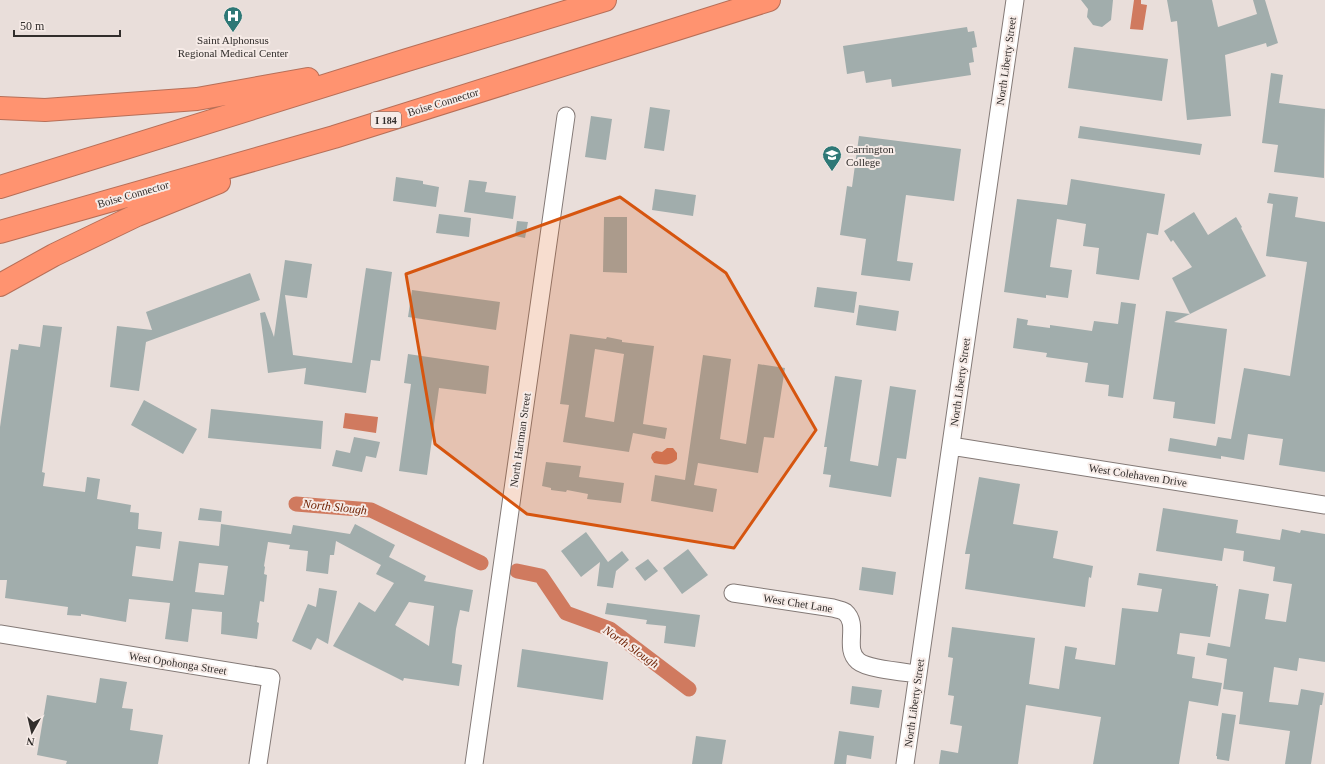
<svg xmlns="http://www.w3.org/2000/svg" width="1325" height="764" viewBox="0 0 1325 764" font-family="Georgia,serif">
<rect width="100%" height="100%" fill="#e9deda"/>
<path fill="#d07a5f" d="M1134,0h7v4l6,1 -4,25 -13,-1z
M345,413l33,4 -2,16 -33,-5z
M667,448h6l4,5v6c-6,7 -14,6 -23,4l-3,-5 1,-4 4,-3 6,1z"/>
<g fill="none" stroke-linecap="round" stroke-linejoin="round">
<path stroke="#d07a5f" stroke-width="15" d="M296,504l75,6 110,53
M517,571l24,5 25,37 44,16 79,60"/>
</g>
<path fill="#a1adac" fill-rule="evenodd" d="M1081,0h32l-2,20 -9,7 -9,-2 -6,-8 1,-8z
M1167,0h45l6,27 39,-13 -4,-14h12l13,43 -11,4 -1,-4 -41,12 6,61 -44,4 -10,-99 -6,1z
M967,27l1,5 6,-1 3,16 -5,1 2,14 -5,1 2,12 -79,12 -1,-8 -25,4 -2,-12 -17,3 -4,-28z
M1074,47l94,12 -6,42 -94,-13z
M1271,73l12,2 -4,28 46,6 -1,69 -50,-6 4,-27 -16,-2z
M650,107l20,3 -6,41 -20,-3z
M591,116l21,3 -6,41 -21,-3z
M1080,126l122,18 -2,11 -122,-17z
M859,136l102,13 -7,52 -48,-6 -9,66 16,2 -3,18 -49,-6 5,-36 -26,-4 7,-49 5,1z
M396,177l27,4v3l16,3 -3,20 -43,-6z
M1071,179l94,15 -7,41 -11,-2 -8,47 -43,-6 3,-26 -16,-2 3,-22 -29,-5 -7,48 22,3 -4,28 -22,-3v3l-42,-6 13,-93 50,6z
M469,180l18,2 -2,10 31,4 -3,23 -49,-7z
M655,189l41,6 -3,21 -41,-6z
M1269,193l29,4 -3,20 30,5v250l-46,-7 4,-26 -35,-5 -4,26 -23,-4v3l-53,-8 2,-13 46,8 2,-9 13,2 13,-71 46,8 17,-114 -41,-6 7,-52 -6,-1z
M1194,212l14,23 28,-18 6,10 -1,1 25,48 -76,38 -18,-36 20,-11 -19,-27 -2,2 -7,-11z
M439,214l32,4 -2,19 -33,-4z
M604,217h23v56l-24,-1z
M517,221l11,1 -3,16 -10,-2z
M285,260l27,4 -5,34 -22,-3 8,60 59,8 14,-95 26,4 -12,89 -9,-1 -5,33 -62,-9 2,-16 -38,5 -8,-60 5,-1 9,25z
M250,273l10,27 -114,42 -7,49 -29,-4 7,-61 35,4 -6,-18z
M817,287l40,5 -3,21 -40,-6z
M412,290l88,12 -4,28 -88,-13z
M1121,302l15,2 -13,94 -15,-2 1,-11 -24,-3 3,-19 -42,-6 1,-4 -34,-5 4,-30 11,2 -1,5 23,3v-3l42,6 2,-10 24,3z
M859,305l40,6 -3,20 -40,-6z
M1166,311l24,3 -16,8 53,7 -12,95 -42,-6 2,-16 -22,-3z
M43,325l19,2 -20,145 3,1 -2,13 42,6 2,-15 13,2 -3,20 34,6 -1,7 9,1 -1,16 24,3 -2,17 -24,-3 -4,30 41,5 6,-40 40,5 2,-22 70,10 2,-9 57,9 5,-10 40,21 -6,12 37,19 -2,5 49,9 -4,22 -9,-2 -4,19 -4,34 10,2 -3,21 -55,-8 -1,3 -70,-35 26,-44 16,10 19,-29 -18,-9 5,-9 -45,-24 -2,14h-4l-2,19 -22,-3 2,-20 -19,-2 1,-4 -22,-3 -4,24 1,1 -1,7 3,1 -3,27 -4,-1 -3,21 2,1 -2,16 -36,-5 1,-22 -30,-3 -4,33 -23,-3 5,-36 -41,-4 -3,23 -45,-8v2l-14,-1 1,-8 -63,-9 2,-18h-7v-153l11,-78 7,1 1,-6 21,3zM199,563l29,3 -4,29 -29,-3zM409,602l25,4 -5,40 -34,-21z
M570,334l36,5 1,-2 15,3v2l32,4 -11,78 24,4 -2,11 -32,-6 -4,19 -66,-10 6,-37 -9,-1zM595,349l29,5 -10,68 -29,-5z
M408,354l81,12 -3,28 -47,-6 -12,87 -28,-4 12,-87 -7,-1z
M703,355l28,4 -11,80 26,5 12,-80 27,4 -11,70 -10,-1 -6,36 -60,-10 -4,22 23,4 -4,23 -62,-11 4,-26 30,5z
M835,376l27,4 -12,81 28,5 12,-80 26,4 -10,69 -9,-1 -6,39 -62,-10 2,-12 -8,-1 4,-27h-3z
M144,400l53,29 -14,25 -52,-29z
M211,409l112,12 -2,28 -113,-11z
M354,437l26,5 -4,16 -10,-2 -4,16 -30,-6 4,-16 14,3z
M546,462l35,4 -2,11 45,6 -3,20 -34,-4 1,-5 -21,-4 -1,2 -15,-2v-2l-9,-2z
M979,477l41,7 -7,40 45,7 -5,27 40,8 -2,12 -2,-1 -4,30 -120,-18 5,-35h-5z
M200,508l22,3 -1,11 -23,-2z
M1163,508l75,12 -2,13 44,7 2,-11 18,4 1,-3 24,4v128l-26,-4 -2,13 -23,-4 -5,35 29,3 3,-16 23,4 -2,12h-2l-9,59h-26l5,-33 -51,-7 4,-32 -20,-3 4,-30 -21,-4 2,-12 22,4 9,-58 30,5 -4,25 21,3 6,-38 -19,-3 2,-14 -32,-6 1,-10 -20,-3 -2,13 -66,-10z
M586,532l22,30 14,-11 7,9 -13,11 -3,17 -16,-2 3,-24 -19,15 -20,-26z
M688,549l20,26 -26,19 -19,-26z
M648,559l10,12 -13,10 -10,-13z
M862,567l34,5 -3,23 -34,-5z
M1139,573l77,11v2h2l-8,51 -30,-4 -3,21 18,3 -3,21 30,5 -4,23 -29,-5 -10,63h-86l8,-47 -75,-12 -8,59h-79l2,-14 17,3 4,-27 -12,-2 4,-28 -6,-1 5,-37 -5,-1 4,-30 83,11 -6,46 30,5 6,-43 12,2 -2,11 40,6 7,-57 36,4 4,-23 -25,-4z
M319,588l18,3 -9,53 -11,-6 -6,12 -19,-9 16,-37 8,3z
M607,603l93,12 -5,32 -31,-4 2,-17 -20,-2 1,-4 -42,-6z
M522,649l86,13 -5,38 -86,-13z
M100,678l27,4 -5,26 11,1 -3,21 33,5 -5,29h-92l1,-3 -30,-6 10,-60 49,8z
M852,686l30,4 -3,18 -29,-4z
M1222,713l14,2 -7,46 -12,-2v-3h-1z
M839,731l35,5 -3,23 -24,-4 -1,9h-12z
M696,736l30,4 -4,24h-30z"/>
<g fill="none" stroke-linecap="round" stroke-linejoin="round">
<defs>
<path id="minor" d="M951,446l374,59
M733,593l100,15c4,1 9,2 12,4 15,13 -2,36 13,49 9,8 46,11 60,13
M0,634l271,44 -13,86
M474,764l92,-648
M905,764l110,-764"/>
<path id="highway" d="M0,108l45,2 152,-11 111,-20
M0,187l407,-127 198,-60
M0,232l334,-95 435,-137
M0,285l54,-30 83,-40 82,-33"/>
</defs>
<use href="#minor" stroke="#837976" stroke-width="19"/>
<use href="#highway" stroke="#b76f58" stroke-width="24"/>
<use href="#minor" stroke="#fff" stroke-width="17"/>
<use href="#highway" stroke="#ff9370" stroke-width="22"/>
</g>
<path fill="#d6550f" fill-opacity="0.2" stroke="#d6550f" stroke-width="3" stroke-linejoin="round" d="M620,197l106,76 90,157 -82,118 -207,-34 -92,-70 -29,-170z"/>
<defs>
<symbol id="hospital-pin" viewBox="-11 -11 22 30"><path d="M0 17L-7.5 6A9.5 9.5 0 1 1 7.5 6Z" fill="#2e7876" stroke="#f6ebe7"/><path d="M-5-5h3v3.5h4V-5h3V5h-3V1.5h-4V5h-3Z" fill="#fff"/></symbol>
<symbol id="university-pin" viewBox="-11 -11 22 30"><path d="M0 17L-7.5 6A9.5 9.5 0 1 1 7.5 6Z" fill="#2e7876" stroke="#f6ebe7"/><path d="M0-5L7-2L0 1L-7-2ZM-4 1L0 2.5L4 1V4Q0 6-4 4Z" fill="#fff"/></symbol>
</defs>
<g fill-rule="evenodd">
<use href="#hospital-pin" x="222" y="5" width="22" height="30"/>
<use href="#university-pin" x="821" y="144" width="22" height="30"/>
</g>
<g text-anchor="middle" stroke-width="4" stroke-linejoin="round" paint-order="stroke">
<rect fill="#f6ebe7" stroke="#6c6663" stroke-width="1" x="371" y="112" width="30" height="16" rx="3"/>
<g font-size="10" font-weight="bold" fill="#312d2b">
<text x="386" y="124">I 184</text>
</g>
<g font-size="11" fill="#312d2b" stroke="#f6ebe7">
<text x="233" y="44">Saint Alphonsus<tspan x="233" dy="13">Regional Medical Center</tspan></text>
<text x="846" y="153" text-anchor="start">Carrington<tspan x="846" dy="13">College</tspan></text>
</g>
<g font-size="11" fill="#312d2b" stroke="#f6ebe7">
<text transform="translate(1006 61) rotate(-82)" y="4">North Liberty Street</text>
<text transform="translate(443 102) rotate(-17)" y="4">Boise Connector</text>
<text transform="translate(133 194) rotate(-16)" y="4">Boise Connector</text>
<text transform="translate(960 382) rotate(-82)" y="4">North Liberty Street</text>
<text transform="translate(520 440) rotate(-82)" y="4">North Hartman Street</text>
<text transform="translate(1138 475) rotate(9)" y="4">West Colehaven Drive</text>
<text transform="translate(798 603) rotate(9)" y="4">West Chet Lane</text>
<text transform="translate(178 663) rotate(9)" y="4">West Opohonga Street</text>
<text transform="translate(914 703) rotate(-82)" y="4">North Liberty Street</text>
</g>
<g font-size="12" font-style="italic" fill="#702305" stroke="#f6ebe7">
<text transform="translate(335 507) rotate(6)" y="4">North Slough</text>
<text transform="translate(631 647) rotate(35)" y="4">North Slough</text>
</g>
</g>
<g transform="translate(32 732) rotate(188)" stroke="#f6ebe7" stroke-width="3" paint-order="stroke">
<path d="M0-3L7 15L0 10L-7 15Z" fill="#312d2b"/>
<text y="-6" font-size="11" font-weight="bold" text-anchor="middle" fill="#312d2b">N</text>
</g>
<path d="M14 30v6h106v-6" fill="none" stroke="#312d2b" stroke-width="2"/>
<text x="20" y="30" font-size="12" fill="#312d2b" stroke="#f6ebe7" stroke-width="3" paint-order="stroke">50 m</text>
</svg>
